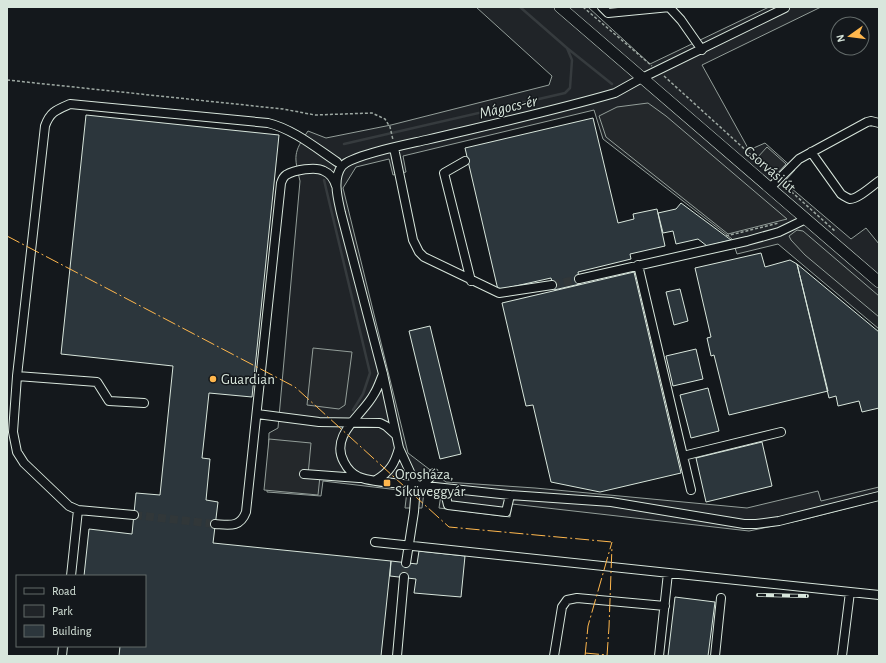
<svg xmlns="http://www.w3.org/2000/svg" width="886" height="663" viewBox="0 0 886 663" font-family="'Alegreya Sans',sans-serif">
<rect width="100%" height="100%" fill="#14181c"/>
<path fill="#202428" stroke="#939e99" d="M476,7h112l62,57 119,-57h52l-119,58 47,85 16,-7 30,27 -11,12 67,57 15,-11 13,16v85l-101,-85 -41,10 -5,-15 -129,-100 -9,-29 -191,46 3,16 -13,3 -4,-16 -33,8 -13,21 65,265 38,29 89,6 212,20 71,-17 3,10 58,-14v13l-77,20 -53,11 -237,-27 -2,13 -71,-9 2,-14 -17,-2 -2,16h-17l2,-17 -84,-10 -2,15 -54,-4 2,-59 9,-5 22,-247c-6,-25 -7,-28 8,-50l18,7 65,-13 158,-40 3,-9z"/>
<path fill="#24282b" stroke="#939e99" d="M648,103l18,13 121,103 -59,15 -122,-97 -7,-21 18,-9z
M767,147l19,17 -10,11 -19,-17z
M797,230l6,1 76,65v21l-74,-62 -14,-15 -2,-4z
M313,348l39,4 -7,53 -6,4 -32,-4z
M269,439l42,4 -3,32 12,1 -2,19 -54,-5z"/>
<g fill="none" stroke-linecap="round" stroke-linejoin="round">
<path stroke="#363b3e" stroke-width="2.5" d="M567,48l45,36
M344,144l221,-51 5,-5 2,-28 -5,-12 -47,-41
M324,180l46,193 -7,21 -10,16"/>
</g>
<path fill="#2c363c" stroke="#d8e6dc" d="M86,115l193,20 -27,262 -43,-4 -7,65 8,1 -4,41 12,2 -5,41 178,18 -10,95h-262l1,-10h25v-70h-61l5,-47 43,5 4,-41 24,2 13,-129 -112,-12z
M593,118l25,105 16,-4 -1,-5 24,-5 8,37 -35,8 1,5 -53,13 2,12 -26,6 -3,-12 -53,12 -33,-142z
M681,203l50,37 -24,6 -9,-7 -22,5 -3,-13 -10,2 -5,-20 18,-4z
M761,253l4,14 25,-7 7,4 31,127 -99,24 -15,-60 -3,1 -4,-18 4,-1 -16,-69z
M797,264l82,68v76l-17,4 -3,-11 -21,5 -2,-10 -7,2z
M634,272l47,201 -81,19 -49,-10 -18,-77 -7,1 -24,-103z
M680,289l8,32 -14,4 -8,-33z
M430,326l31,128 -21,5 -31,-128z
M696,349l7,30 -30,7 -7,-30z
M708,388l11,43 -28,7 -11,-43z
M762,442l10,44 -66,16 -10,-44z
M419,551l46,5 -4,41 -47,-4 2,-14 -26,-3 1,-15 26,3z
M675,597l40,5 -7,54h-40z"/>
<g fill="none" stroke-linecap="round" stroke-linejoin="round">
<path stroke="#313739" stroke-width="8" stroke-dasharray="8 4" stroke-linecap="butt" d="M552,285l27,-6
M134,515l81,9
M404,577l2,-14"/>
<defs>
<path id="minor" d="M602,7l6,6 62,-6
M669,7l12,13 21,30
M785,8l-143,70 -27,15c-62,18 -126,32 -189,47 -17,4 -74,15 -84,26 -10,13 -4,33 -1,47l42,161 16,74 17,37 94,10 101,7 133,22h12l23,-3 100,-25
M394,148l19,92 6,12 5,5 75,36 53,-8
M811,152l30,42c3,2 6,4 9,5 8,0 22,-13 29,-18
M465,161l-21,12 27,108
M770,188l29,-29 68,-37 4,-1 8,2
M638,265l53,225
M579,279l168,-38 32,-9 27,-13
M383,374c-3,7 -5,14 -9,20 -11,21 -45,41 -30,68 3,6 8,12 15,15 15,6 40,6 57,8l-2,27 -8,51
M17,376l80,6 12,19 35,2
M257,414l62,8 61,1 6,3 10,9
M683,456l98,-24
M304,474l55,4
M376,480c14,-8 19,-17 23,-32
M423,485l11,-12
M444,488l4,17 58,7 4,-17
M134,515l-56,-5 -9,-4 -45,-43 -7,-11 -4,-20 4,-56 28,-250c5,-14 11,-16 25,-22l198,19c25,6 48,25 69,39
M215,524c14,1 25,4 31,-12l35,-329c1,-3 2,-6 5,-8 8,-5 30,-9 38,-4 7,3 10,8 12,15
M375,542l504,53
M71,576l7,-66
M62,656l1,-10
M397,656l7,-79
M554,656l8,-49 5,-7 10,-2 88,8
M659,656l9,-83
M715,656l6,-58
M842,656l8,-64"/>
<path id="major" d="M560,7l319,275"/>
</defs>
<use href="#minor" stroke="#d8e6dc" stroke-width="10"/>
<use href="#major" stroke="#d8e6dc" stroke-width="12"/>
<path stroke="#9da8a2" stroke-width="1.5" stroke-dasharray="3 2" stroke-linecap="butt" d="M583,7l69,59
M664,76l108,98
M7,80l276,29 32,6 57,-2 13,6 5,8 3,13
M784,185l52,47
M726,236l53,-13"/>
<use href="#minor" stroke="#14181c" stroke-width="8"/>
<use href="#major" stroke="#14181c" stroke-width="11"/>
<defs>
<path id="rail" d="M758,595l49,1"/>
</defs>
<use href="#rail" stroke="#d8e6dc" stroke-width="4"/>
<use href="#rail" stroke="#14181c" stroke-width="2.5" stroke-dasharray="8" stroke-linecap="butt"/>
<path stroke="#ffb74d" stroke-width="1" stroke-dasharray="14 3 2 3" stroke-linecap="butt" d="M7,236l288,151 154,140 163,15
M585,653l22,2
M585,656l3,-30 24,-84
M607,656l2,-29 3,-81"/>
</g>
<g fill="#ffb74d" stroke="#14181c" stroke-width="1.5">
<circle cx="213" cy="379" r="4"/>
<rect x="383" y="479" width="8" height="8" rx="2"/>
</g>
<g text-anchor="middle" stroke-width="3" stroke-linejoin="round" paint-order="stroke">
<g font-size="15" fill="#d8e6dc" stroke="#14181c">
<text transform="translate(770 169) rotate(41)" y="5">Csorvási út</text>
</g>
<g font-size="15" fill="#d8e6dc" stroke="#14181c" text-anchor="start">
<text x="221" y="384">Guardian</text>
<text x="395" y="479">Orosháza,<tspan x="395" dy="17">Síküveggyár</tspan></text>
</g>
<g font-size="16" font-style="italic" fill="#d8e6dc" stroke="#14181c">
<text transform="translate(508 106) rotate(-13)" y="6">Mágocs-ér</text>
</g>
</g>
<rect width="886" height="663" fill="none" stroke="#d8e6dc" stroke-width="16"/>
<rect x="16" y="575" width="130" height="72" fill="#14181c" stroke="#626a69"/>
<rect x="24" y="588" width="20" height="6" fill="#14181c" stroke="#626a69"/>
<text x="52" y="595" font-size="12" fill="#d8e6dc">Road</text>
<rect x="24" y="605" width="20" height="12" fill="#202428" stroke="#626a69"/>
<text x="52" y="615" font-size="12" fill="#d8e6dc">Park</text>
<rect x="24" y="625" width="20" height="12" fill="#2c363c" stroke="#626a69"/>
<text x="52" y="635" font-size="12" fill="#d8e6dc">Building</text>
<g transform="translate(850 36) rotate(256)"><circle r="19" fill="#14181c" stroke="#626a69"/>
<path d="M0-3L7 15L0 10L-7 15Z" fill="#ffb74d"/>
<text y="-6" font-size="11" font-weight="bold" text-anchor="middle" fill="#d8e6dc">N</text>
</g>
</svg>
